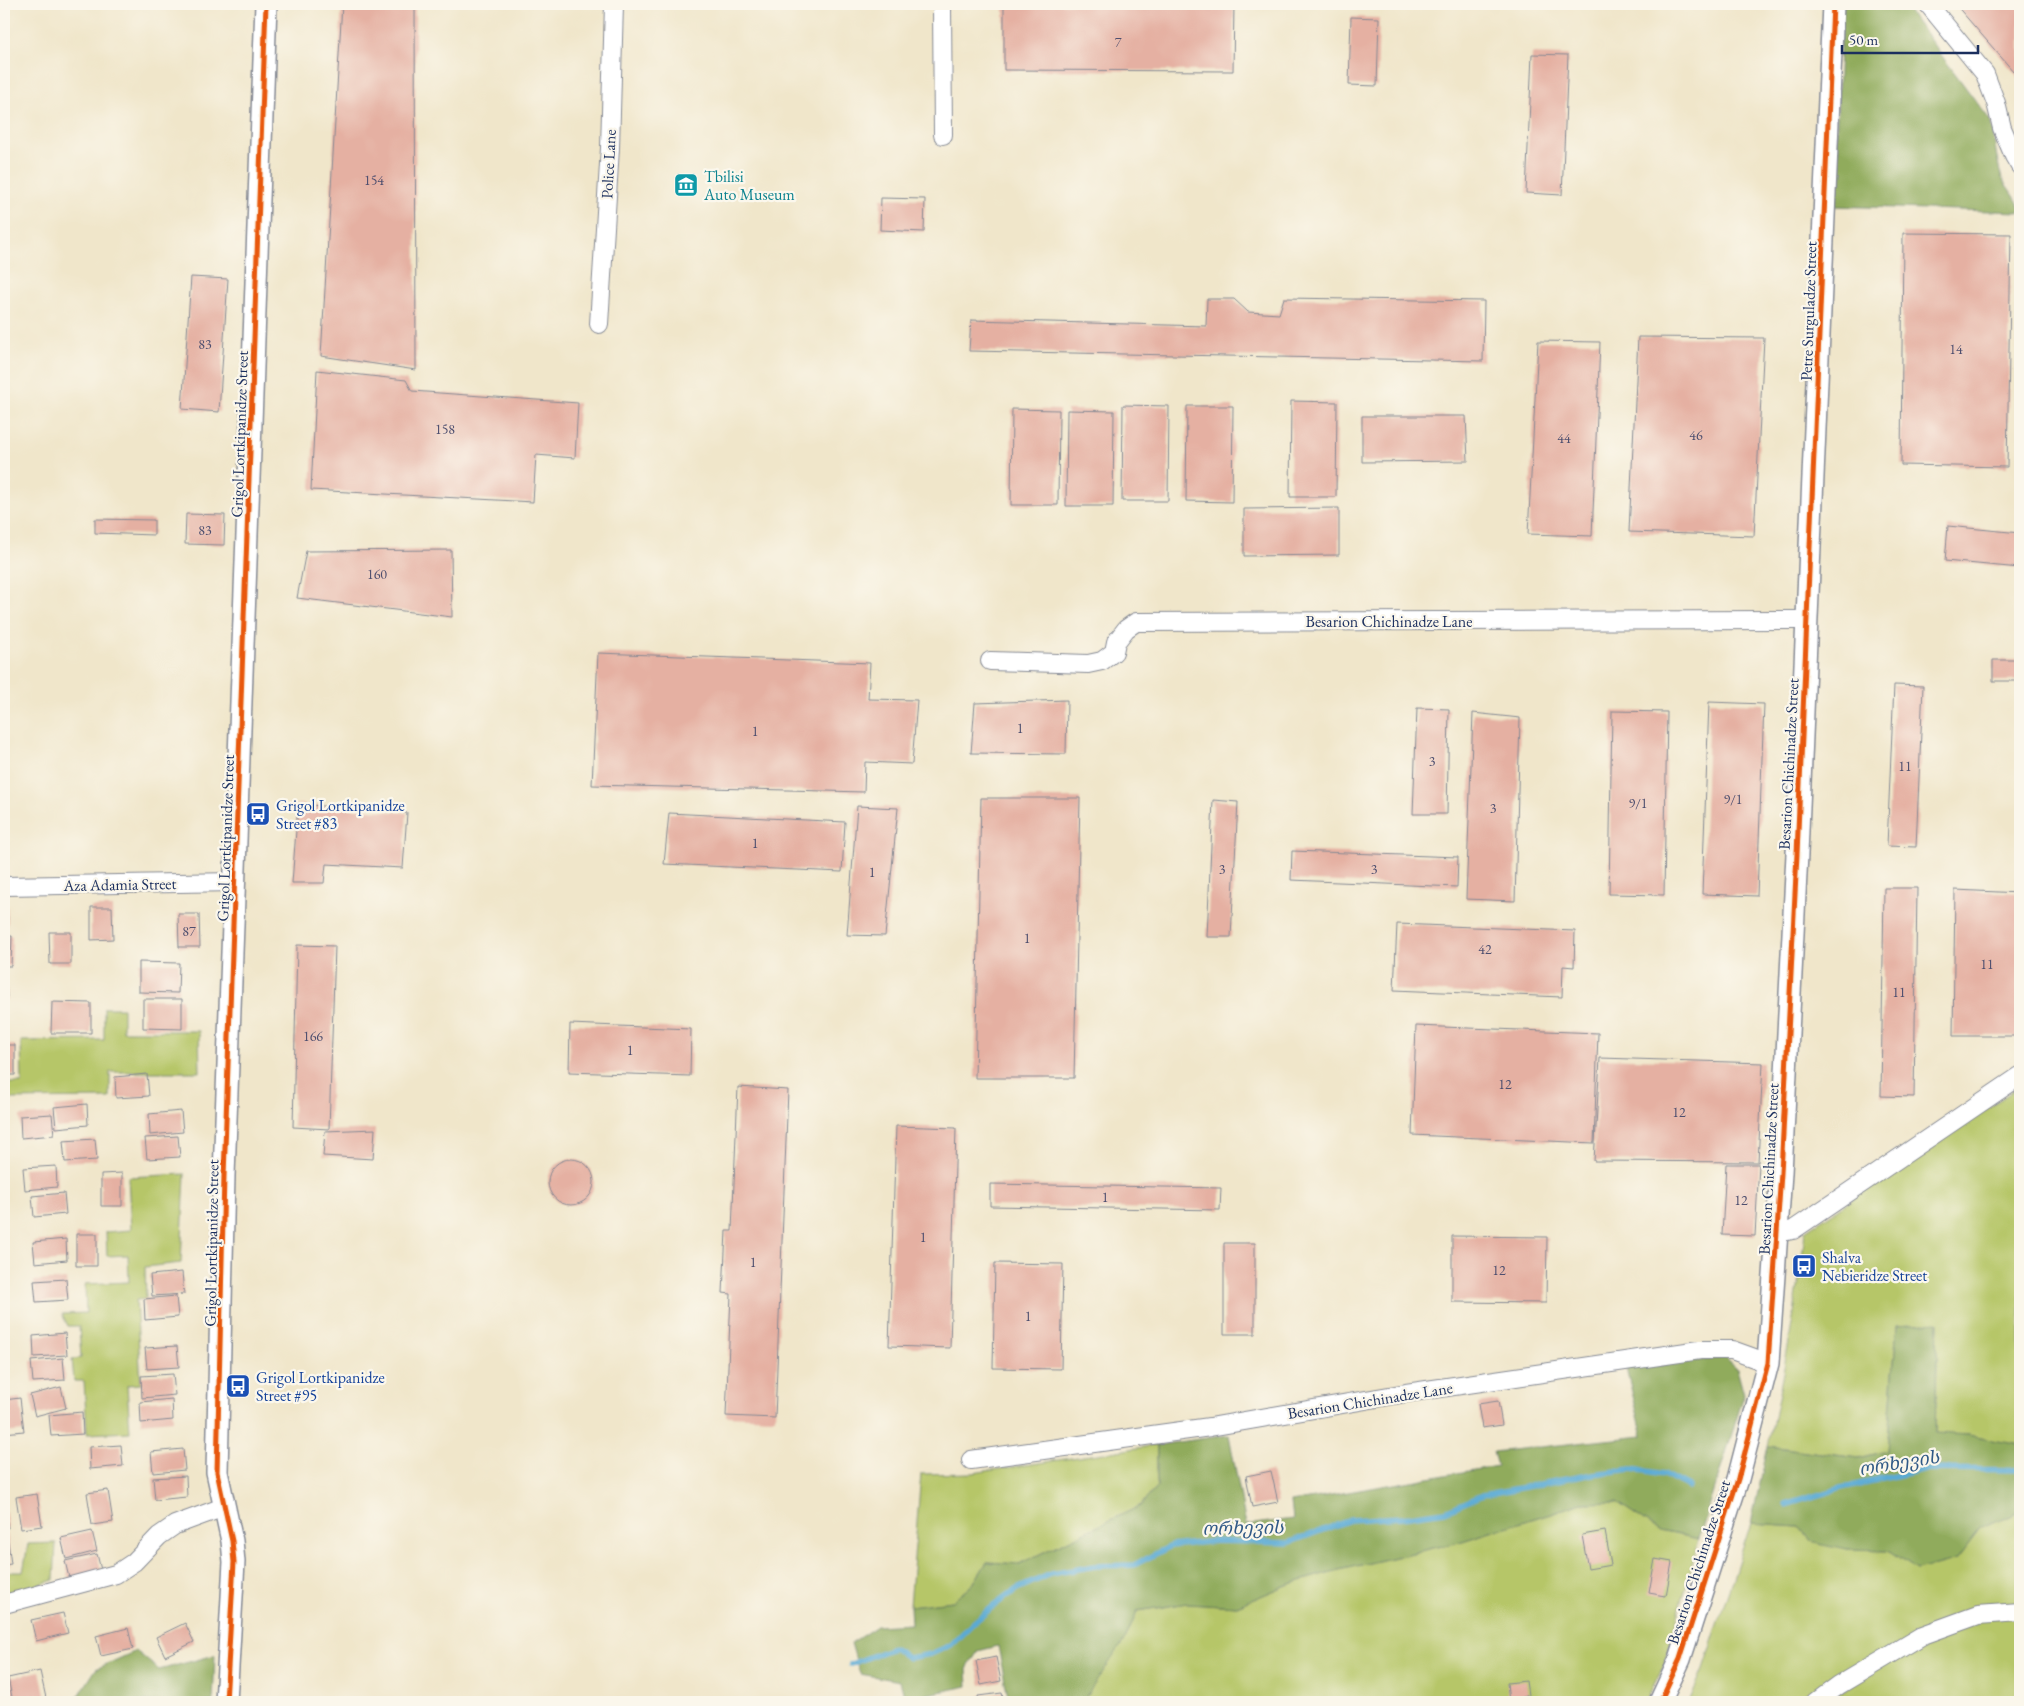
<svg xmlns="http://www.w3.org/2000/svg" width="2024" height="1706" viewBox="0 0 2024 1706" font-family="'EB Garamond','Noto Serif Georgian',serif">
<rect width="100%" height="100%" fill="#fbf7ec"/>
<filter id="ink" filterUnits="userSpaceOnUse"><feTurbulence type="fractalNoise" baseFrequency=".02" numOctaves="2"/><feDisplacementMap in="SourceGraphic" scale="10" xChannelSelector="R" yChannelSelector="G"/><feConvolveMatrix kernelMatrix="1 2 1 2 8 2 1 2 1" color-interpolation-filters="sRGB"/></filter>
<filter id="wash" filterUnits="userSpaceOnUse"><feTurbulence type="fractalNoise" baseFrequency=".0096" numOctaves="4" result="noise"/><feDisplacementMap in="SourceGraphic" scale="20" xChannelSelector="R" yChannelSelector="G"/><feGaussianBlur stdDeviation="1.12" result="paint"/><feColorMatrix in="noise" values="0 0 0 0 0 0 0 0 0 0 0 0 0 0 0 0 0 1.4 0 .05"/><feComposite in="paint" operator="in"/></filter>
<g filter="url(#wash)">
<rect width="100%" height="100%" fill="#f0e6ca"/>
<path fill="#b6c668" stroke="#687a63" d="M104,1008h19v23h76l1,41h-90v26l-106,1v-16h18l-1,-42 83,-1z
M2020,1086v358l-52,-9 -33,-1 3,-111 -41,2 -10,126 -28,7 -91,-12c15,-72 30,-143 37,-215z
M185,1174l-4,89 -36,4 1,32 -10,1 5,84 -14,1 3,47 -43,2 -3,-53h-10l-2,-22 9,-1 -2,-32h-11l-6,-12 24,-1 -1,-29 44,-2 -1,-27 -21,1 -1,-24 25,-2 -3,-53z
M1157,1445v42l-17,19 -121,58 -32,-2 -14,22 -20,17 -43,5 11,-132 52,-1z
M1617,1502l43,29 39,8 -34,124 -19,39h-563l16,-28 27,-36 11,-27 51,-8 49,3 50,-21 40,-12 132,-31 123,-39z
M2020,1510v96l-44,4 -168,92h-119l14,-33 48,-146 49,3 46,24 43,1 28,19 40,-11 23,-30z
M56,1543l-2,37 -50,15v-23h19l5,-28z
M2020,1615v87h-195l99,-64 53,-20z"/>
<path fill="#90ab5c" stroke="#566d5d" d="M1842,4h61l87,116c6,19 5,39 12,58 5,11 18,21 18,34l-187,-6z
M1938,1322l-3,111 33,2 52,9v66l-40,19 -23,30 -40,11 -28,-19 -43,-1 -37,-8 -9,-16 -49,-3 17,-77 91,12 28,-7 10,-126z
M1725,1358l12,11 7,26 -45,144 -39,-8 -43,-29 -35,1 -123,39 -132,31 -40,12 -50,21 -49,-3 -51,8 -11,27 -43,63 -48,-2 -10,3h-16l-11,-56 -20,5 -11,18 1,17 -63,13 -5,-18 -40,-7 -9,-31 26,-17 34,-2 -1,-18 43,-5 20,-17 14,-22 32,2 121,-58 17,-19v-42l72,-10 17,90 47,-6 -2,-17 206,-36 -4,-14 150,-16 -17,-68z
M136,1651l23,19 56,-15 -2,47h-138l21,-33z"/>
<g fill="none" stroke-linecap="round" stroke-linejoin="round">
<path stroke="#5aaad4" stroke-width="5.5" d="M1785,1505l56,-17 86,-19 93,1
M851,1664l42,-16 16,10 22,-4 20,-9 22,-22 22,-18 22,-16 34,-15 44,-8 39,-1 37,-19 45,-5 72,2 62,-23 52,-3 43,-6 38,-16 110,-21 39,-5 32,5 25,13"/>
</g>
<g id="blocks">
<path fill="#e5b0a2" d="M342,4h73l1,366 -95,-14z
M1004,4h230l-1,67 -229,-1z
M1955,4h65v75z
M1351,17l28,1 -2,68 -28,-1z
M1532,54l36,1 -6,140 -36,-2z
M881,198l44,1 -1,33 -44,-2z
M1903,233l108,1 -4,233 -106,-2z
M191,277l37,2 -9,133 -37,-3z
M1284,298l200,3 -1,60 -514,-10 2,-31 235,6 1,-27h27l14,13 31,2z
M1638,337l126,1 -10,198 -125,-4z
M1538,341l62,1 -8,194 -64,-2z
M317,370l89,10 6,11 166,12 -3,55 -39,-3 -3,47 -222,-12z
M1291,401l46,1 -1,95h-46z
M1123,405l46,1 -1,95h-46z
M1187,406h46l-1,96 -46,-1z
M1012,409l47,1 -1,95h-47z
M1067,410l47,1 -1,95h-47z
M1362,416h104l2,45 -106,1z
M1339,508v47l-95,1v-47z
M186,514l39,1 -1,30 -39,-1z
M95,519l59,1v15l-59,-2z
M1948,526l72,7v35l-75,-7z
M451,550l1,67 -155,-19 9,-47z
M598,653l272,10 -2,36 49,1 -5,64 -47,-2 -1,30 -272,-7z
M1993,660h27v21h-27z
M1894,685l29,1 -7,161 -29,-1z
M1067,700l-1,54 -95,-1 4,-50z
M1709,702l55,2 -7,192 -55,-2z
M1417,708l32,1 -2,105h-34z
M1612,711l55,1 -3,183 -55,-1z
M1473,713l47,5 -5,183 -49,-2z
M981,798h99l-6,280h-99z
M1213,800l25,2 -7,135h-24z
M298,804l109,9 -4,55 -77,-4 -2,19h-32z
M857,806l41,2 -13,128 -38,-1z
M669,813l176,9 -3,50 -178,-8z
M1292,851l166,6 -1,30 -166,-7z
M1884,888h33l-3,209 -33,-1z
M1955,890l65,3v143h-67z
M7,903l1,22h-4v-21z
M91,907h21l1,32 -22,1z
M178,914h21l1,33h-21z
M1397,924l178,7 -1,36 -11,-1 -1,31 -168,-7z
M49,932h22v32h-21z
M4,936h8l-1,30h-7z
M297,945l38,1 -6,183 -36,-2z
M139,962l40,1 -1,30 -39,-1z
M4,978h2l1,21 -3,1z
M143,999h39v30l-39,-1z
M52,1002l39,1v30h-40z
M570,1024l121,5 -1,47 -121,-4z
M1416,1026l182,7 -4,110 -182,-8z
M4,1045h11v30h-11z
M1600,1058l163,5 -5,99 -164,-1z
M147,1074l2,22 -33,2 -1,-21z
M738,1087l50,3 -13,328 -49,-2 5,-122 -8,-1 3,-62h6z
M87,1104l1,21 -32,3 -2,-21z
M181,1111l2,21 -33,3 -1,-21z
M52,1114l2,21 -33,3 -1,-22z
M896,1126l60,2 -6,220 -61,-2z
M375,1129l-2,30 -50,-3 2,-25z
M178,1136l2,21 -33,2 -2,-21z
M95,1139l2,21 -32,2 -2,-21z
M548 1182a23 23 0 1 1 46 0a23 23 0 1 1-46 0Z
M1726,1164h33l-4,72 -33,-1z
M56,1166l1,21 -32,3 -2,-22z
M122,1173v33h-21v-32z
M990,1184l231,4 -1,22 -230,-4z
M64,1193l2,21 -32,3 -2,-21z
M76,1234h21v32h-21z
M1452,1236l95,1 -1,66 -94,-1z
M66,1239l1,21 -32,3 -2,-21z
M1224,1243h31v91h-31z
M995,1263l68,1 -2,105 -68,-1z
M182,1272l2,22 -32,2 -2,-21z
M66,1279l2,21 -32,2 -2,-21z
M176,1296l2,21 -33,3 -1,-21z
M65,1333l2,22 -33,2 -1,-21z
M177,1346l2,21 -32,2 -2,-21z
M63,1358l2,22 -32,2 -2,-21z
M173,1374l2,21 -33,3 -1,-22z
M61,1387l5,21 -31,8 -5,-21z
M20,1398l4,33 -20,2v-33z
M172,1399l1,21 -32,3 -1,-21z
M1498,1401l4,24 -20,3 -4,-24z
M82,1412l1,22 -32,2 -2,-21z
M121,1445l2,21 -33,3 -1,-22z
M183,1449l2,21 -32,3 -2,-21z
M1271,1471l7,31 -26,5 -6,-31z
M186,1476l1,21 -32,3 -2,-22z
M108,1490l5,32 -21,3 -5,-32z
M37,1494l5,32 -21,3 -5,-32z
M4,1504l4,24h-4z
M92,1531l5,20 -31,8 -5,-21z
M1605,1531l6,34 -23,4 -6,-34z
M7,1534l4,30 -7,1v-30z
M97,1554l5,20 -32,8 -5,-21z
M1655,1559l17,3 -6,34 -17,-3z
M63,1613l5,20 -32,8 -5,-21z
M185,1623l9,19 -29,14 -9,-19z
M128,1628l5,21 -32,7 -5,-20z
M996,1657l5,24 -20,4 -5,-24z
M40,1671l6,27 -18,4h-15l-5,-24z
M1526,1681l2,14 -19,7 -2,-19z
M1002,1693l2,9h-25l-1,-6z"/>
</g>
</g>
<g filter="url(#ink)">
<use href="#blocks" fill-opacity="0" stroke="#868a94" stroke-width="1"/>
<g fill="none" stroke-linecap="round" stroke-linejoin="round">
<defs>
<path id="minor" d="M942,4l1,131
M1928,4l57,70 11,29 6,25 12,28 6,10
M599,324l11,-176 4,-144
M990,661l98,3 14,-3 12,-9 2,-10 10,-13 10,-7 672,-2
M4,886l232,-4
M1777,1233l16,-3 227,-154
M971,1460l239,-33 196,-34 294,-43h32l36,13
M4,1604l112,-30 18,-12 25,-26 16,-11 49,-18
M1816,1702l23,-17 84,-50 55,-20 42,-3"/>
<path id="tertiary" d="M226,1702l8,-140 -2,-21 -15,-69 7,-296 42,-1172
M1660,1702l20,-43 58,-180 30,-116 13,-190 16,-319 36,-850"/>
</defs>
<use href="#minor" stroke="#868a94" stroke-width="20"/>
<use href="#tertiary" stroke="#868a94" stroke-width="24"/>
<use href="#minor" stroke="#fff" stroke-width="18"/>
<use href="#tertiary" stroke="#fff" stroke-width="21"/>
<defs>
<path id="cycleway" d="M226,1702l8,-140 -2,-21 -15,-69 7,-296 42,-1172
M1660,1702l20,-43 58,-180 30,-116 13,-190 16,-319 36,-850"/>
</defs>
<use href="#cycleway" stroke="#fbf7ec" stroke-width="8"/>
<use href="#cycleway" stroke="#e8590c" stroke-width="5"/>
</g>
</g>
<defs>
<symbol id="museum-square" viewBox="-11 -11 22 22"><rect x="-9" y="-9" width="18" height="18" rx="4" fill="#0f9aa8" stroke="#fbf7ec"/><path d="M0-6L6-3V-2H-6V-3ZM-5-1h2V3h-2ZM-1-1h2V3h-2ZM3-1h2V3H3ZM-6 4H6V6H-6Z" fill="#fff"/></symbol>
<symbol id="bus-square" viewBox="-11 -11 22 22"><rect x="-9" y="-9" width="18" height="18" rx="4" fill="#1a4fb4" stroke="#fbf7ec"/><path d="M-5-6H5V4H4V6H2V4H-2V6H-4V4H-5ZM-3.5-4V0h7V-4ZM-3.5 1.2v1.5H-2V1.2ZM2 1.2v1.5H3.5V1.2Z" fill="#fff"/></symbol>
</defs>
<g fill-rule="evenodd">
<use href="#museum-square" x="672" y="171" width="28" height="28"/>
<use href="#bus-square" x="244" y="800" width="28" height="28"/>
<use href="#bus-square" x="1790" y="1252" width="28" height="28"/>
<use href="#bus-square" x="224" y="1372" width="28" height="28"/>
</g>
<g text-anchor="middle" stroke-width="4.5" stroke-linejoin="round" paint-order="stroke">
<g font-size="14" fill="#4e4f6f">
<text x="1118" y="47">7</text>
<text x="374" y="185">154</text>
<text x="205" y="349">83</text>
<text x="1956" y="354">14</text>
<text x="445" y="434">158</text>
<text x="1696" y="440">46</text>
<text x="1564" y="443">44</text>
<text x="205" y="535">83</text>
<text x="377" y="579">160</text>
<text x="1020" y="733">1</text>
<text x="755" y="736">1</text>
<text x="1432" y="766">3</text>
<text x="1905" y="771">11</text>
<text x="1733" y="804">9/1</text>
<text x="1638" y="808">9/1</text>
<text x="1493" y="813">3</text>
<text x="755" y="848">1</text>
<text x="1222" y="874">3</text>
<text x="1374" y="874">3</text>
<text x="872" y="877">1</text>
<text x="189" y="936">87</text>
<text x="1027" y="943">1</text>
<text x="1485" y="954">42</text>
<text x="1987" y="969">11</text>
<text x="1899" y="997">11</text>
<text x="313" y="1041">166</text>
<text x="630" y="1055">1</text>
<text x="1505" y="1089">12</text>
<text x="1679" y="1117">12</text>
<text x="1105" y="1202">1</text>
<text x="1741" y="1205">12</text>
<text x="923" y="1242">1</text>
<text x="753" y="1267">1</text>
<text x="1499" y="1275">12</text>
<text x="1028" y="1321">1</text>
</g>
<g font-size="16" fill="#1b2f5e" stroke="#fbf7ec">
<text transform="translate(608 164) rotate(-87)" y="6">Police Lane</text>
<text transform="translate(1808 311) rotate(-88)" y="6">Petre Surguladze Street</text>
<text transform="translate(239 434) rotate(-88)" y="6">Grigol Lortkipanidze Street</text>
<text x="1389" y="627">Besarion Chichinadze Lane</text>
<text transform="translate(1788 764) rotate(-87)" y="6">Besarion Chichinadze Street</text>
<text transform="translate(225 838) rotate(-88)" y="6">Grigol Lortkipanidze Street</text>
<text transform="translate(120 884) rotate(-1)" y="6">Aza Adamia Street</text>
<text transform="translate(1768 1169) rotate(-87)" y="6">Besarion Chichinadze Street</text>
<text transform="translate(211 1243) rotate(-89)" y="6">Grigol Lortkipanidze Street</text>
<text transform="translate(1370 1400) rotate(-9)" y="6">Besarion Chichinadze Lane</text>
<text transform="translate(1698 1562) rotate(-72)" y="6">Besarion Chichinadze Street</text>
</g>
<g font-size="16" fill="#0d838f" stroke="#fbf7ec" text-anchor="start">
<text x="704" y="182">Tbilisi<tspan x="704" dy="18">Auto Museum</tspan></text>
</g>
<g font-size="16" fill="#164399" stroke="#fbf7ec" text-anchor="start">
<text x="276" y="811">Grigol Lortkipanidze<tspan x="276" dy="18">Street #83</tspan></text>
<text x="1822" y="1263">Shalva<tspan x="1822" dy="18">Nebieridze Street</tspan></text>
<text x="256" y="1383">Grigol Lortkipanidze<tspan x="256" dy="18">Street #95</tspan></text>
</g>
<g font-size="18" font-style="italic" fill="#315a87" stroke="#fbf7ec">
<text transform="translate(1899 1463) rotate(-9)" y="6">ორხევის</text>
<text transform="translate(1243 1528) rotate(-1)" y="6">ორხევის</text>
</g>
</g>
<rect width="2024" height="1706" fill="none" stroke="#fbf7ec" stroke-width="20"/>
<path d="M1842 45v8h136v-8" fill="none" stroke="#1b2f5e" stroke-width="2.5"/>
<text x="1849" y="45" font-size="15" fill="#1b2f5e" stroke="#fbf7ec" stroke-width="4" paint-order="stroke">50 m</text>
</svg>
